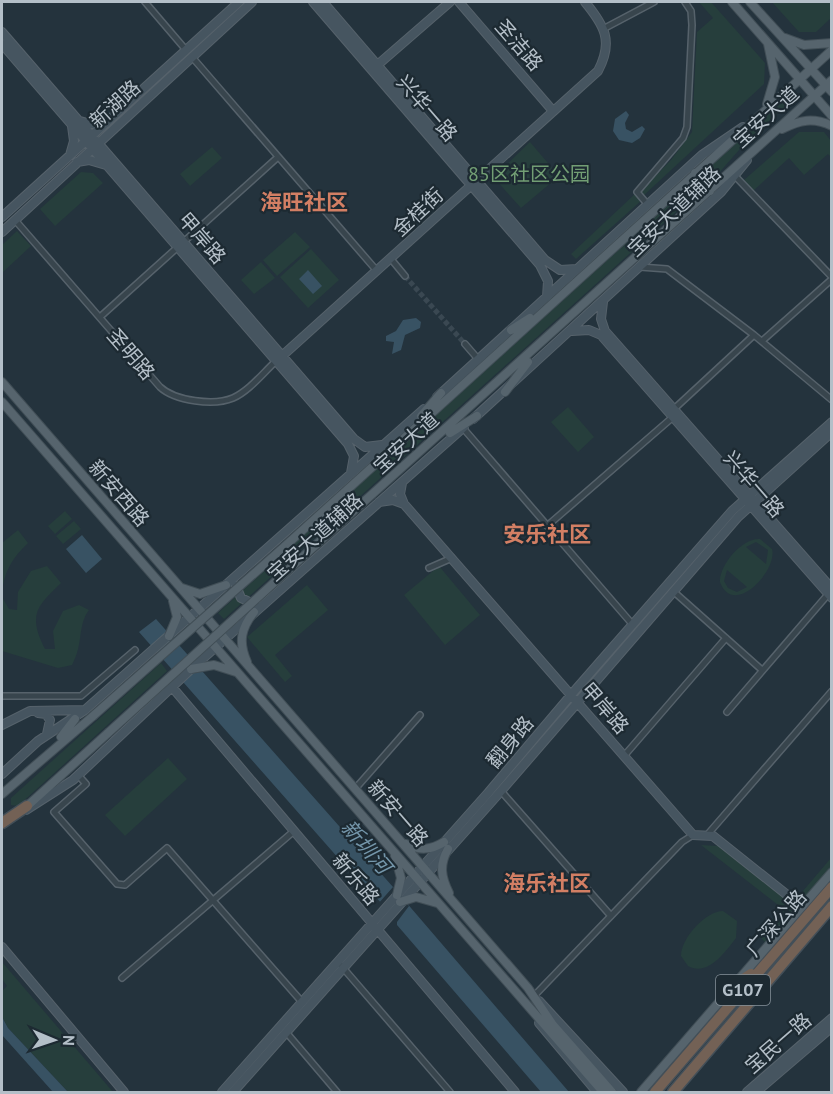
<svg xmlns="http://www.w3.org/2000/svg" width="833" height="1094" viewBox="0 0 833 1094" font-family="'PT Sans','Noto Sans SC',sans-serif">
<rect width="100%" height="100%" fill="#24333d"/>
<path fill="#263e3c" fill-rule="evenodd" d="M699,2h12l54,61 -1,21 -121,112 -3,-4 31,-32 21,-28 5,-100 16,-14z
M772,2h59v16l-15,14h-17z
M792,93l3,5 -49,44 -28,32 -494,445 -6,-6z
M799,132h25l7,9v16l-3,-3 -24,21 -15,-17 -36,33 -9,-11z
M530,142l29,34 -38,32 -25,-28v-5z
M212,147l10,11 -32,28 -10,-12z
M81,172l12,1 10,10 -48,43 -15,-17z
M636,193l6,7 -66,59 -5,-5z
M17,231l14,15 -29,27v-28z
M295,232l15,15 -33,29 -14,-16z
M311,249l28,31 -31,28 -28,-31z
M261,262l14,16 -21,16 -13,-14z
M568,407l26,30 -16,15 -27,-30z
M65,511l7,8 -17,15 -7,-8z
M74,521l7,8 -18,15 -7,-8z
M18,530l10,13c-16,15 -25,30 -26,52v-52z
M760,539l12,10c6,22 -39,69 -52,33 -1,-17 23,-45 40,-43zM756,542l12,8 -2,14 -20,-17zM727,570l20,17 -10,5 -9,-4 -4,-7z
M47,566l14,17c-25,24 -33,32 -16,66h10l-2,-18 10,-20 16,-6 10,5c-12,16 -5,33 -17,55l-14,3 -56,-17v-54l7,12 8,1 1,-18 13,-21z
M439,566l41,49 -35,30 -41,-50z
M307,585l21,25 -53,45 17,21 -7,6 -38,-45z
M161,663l6,8 -149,135 -7,-1v-7z
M168,758l19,21 -62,57 -20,-21z
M701,845l17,1 78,61 -31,35 -6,-6 23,-28z
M831,858v9l-30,35 -4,-4z
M723,911l14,10 -1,17c-11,14 -28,39 -48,28l-7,-10c0,-18 25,-45 42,-45z
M2,962l111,130h-45l-60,-64 -6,-11v-26l5,-5 -5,-7z"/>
<path fill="#385263" d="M626,111l3,4 -4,8 1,6 6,3 10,-6 3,3 -5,9 -8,5 -13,-3 -6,-9 2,-12z
M308,270l14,16 -9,8 -14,-15z
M416,318l5,4 -1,6 -15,7 -4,15 -9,4 2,-12 -8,-1v-5l10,-5 7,-11z
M82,535l20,24 -16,14 -20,-24z
M156,619l237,268 176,205h-28l-144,-167v-4l-31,-35 -4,-1 -223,-253z
M2,1017l6,11 60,64h-15l-51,-57z"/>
<path fill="#24333d" d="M393,887l16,19 -15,20v-4l-16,-18z"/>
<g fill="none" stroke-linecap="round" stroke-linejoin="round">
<path stroke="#3a4852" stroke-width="5" stroke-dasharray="5 2.5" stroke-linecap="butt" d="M405,276l60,68"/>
<defs>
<path id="street" d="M145,2l41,48
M605,28l49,-26
M192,57l185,214
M735,176l97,101
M648,205l-11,-13 46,-54 4,-11 5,-102 -1,-14 -6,-9
M15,220l145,167c15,14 54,19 73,11 16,-7 30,-25 43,-37
M391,259l14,17
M640,267l27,2 87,66 78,65
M100,317l178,-160
M762,341l70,-62
M465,344l13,15
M463,428l170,197
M547,526l126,-109 1,-8 80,-74
M429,568l23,-10
M673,591l89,79
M2,696h79l54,-46
M727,712l103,-120
M624,756l102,-118
M78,775l8,9 -32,28 63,72 8,1 42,-37 135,154
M355,789l65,-74
M501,791l110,125
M708,834l124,-143
M338,962l112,130
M122,978l172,-147
M534,996l148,-154 11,-7
M286,1032l51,60"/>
<path id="secondary" d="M313,2l227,263 8,16 -1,16
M323,2l222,258 15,10 17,-1
M459,2l94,109
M2,32l352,407 11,8 17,-2
M2,44l346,400 6,12 -3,17
M374,68l76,-66
M80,121l11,3 15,-1
M70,155l4,-14 -2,-15
M77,162l12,-2 17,5
M2,217l237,-215
M2,232l250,-230
M603,302l-2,17 4,12 227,258
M572,331l17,-1 12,5 231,263
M282,356l316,-285c16,-30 6,-46 -13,-69
M437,397l265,-242 41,-28
M473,419l248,-227 26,-32
M402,483l-2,11 4,10 289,331 20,1 88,70
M379,502l14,-2 11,4
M236,586l5,12 15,7
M172,687l343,405
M38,713l8,1 4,6 -3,14
M2,725l28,-14 55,-1
M2,774l36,-33 47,-31 339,-301
M26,810l47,-30 118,-111 273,-242
M2,947l122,145
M539,1001l84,91
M539,1023l58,69
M222,1092l266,-299 89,-105 155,-177 100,-89
M233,1092l268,-301 237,-274 94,-85
M747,1092l85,-74
M756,1092l76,-65"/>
<path id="primary" d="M732,2l100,114
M750,2l82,90
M785,38l19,7 28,-2
M767,104l8,-27 -7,-33
M782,129c18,-9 31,-12 50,-3
M695,173l11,2 5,9 -1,7
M511,330l19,-12
M2,382l526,606 25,37 59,67
M505,392l23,-30
M2,402l601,690
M421,416l20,-23
M450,433l27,-17
M284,547l548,-497
M298,561l534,-481
M182,588l18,6 26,-9
M169,636l8,-19 -4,-16
M247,662c-9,-20 -6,-34 7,-50
M191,669l23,-4 22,7
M61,737l14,-18
M2,794l91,-78
M24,809l84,-76
M406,844c14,7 25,6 38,-2
M448,849c-9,16 -7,28 1,44
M395,856l6,22 -4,17
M400,902l16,-5 21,6
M641,1092l191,-220"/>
<path id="highway" d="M2,823l25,-17
M727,990l24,-16
M655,1092l177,-205
M673,1092l159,-186"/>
</defs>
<use href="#street" stroke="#56626b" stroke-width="8"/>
<use href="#secondary" stroke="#56626b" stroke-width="10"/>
<use href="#primary" stroke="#414e56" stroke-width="10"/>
<use href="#highway" stroke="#434f58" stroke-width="13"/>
<use href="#street" stroke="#38454d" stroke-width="5"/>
<use href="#secondary" stroke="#465560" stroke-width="8"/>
<use href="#primary" stroke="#56646d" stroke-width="8"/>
<use href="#highway" stroke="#736155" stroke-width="10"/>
<defs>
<path id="primary-bridge" d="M93,716l191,-169
M108,733l190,-172"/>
</defs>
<use href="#primary-bridge" stroke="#414e56" stroke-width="10" stroke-linecap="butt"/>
<use href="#primary-bridge" stroke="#56646d" stroke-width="8"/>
</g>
<g text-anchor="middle" stroke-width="4.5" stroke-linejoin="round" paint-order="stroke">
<rect fill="#1d2a32" stroke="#87929b" stroke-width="1.5" x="716" y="975" width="54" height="30" rx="4.5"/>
<g font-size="18" font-weight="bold" fill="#b4bfc8">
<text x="743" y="996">G107</text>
</g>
<g font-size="20" fill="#b4bfc8" stroke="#1d2a32">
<text transform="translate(519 45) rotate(49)" y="7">圣洁路</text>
<text transform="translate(115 104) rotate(-42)" y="7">新湖路</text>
<text transform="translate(427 108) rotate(49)" y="7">兴华一路</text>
<text transform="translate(766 117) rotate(-42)" y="7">宝安大道</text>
<text transform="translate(674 211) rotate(-44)" y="7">宝安大道辅路</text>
<text transform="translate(418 212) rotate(-43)" y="7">金桂街</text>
<text transform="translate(202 238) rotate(49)" y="7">甲岸路</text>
<text transform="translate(131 354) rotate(49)" y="7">圣明路</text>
<text transform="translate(406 443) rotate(-42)" y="7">宝安大道</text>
<text transform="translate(754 484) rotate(49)" y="7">兴华一路</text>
<text transform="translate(119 493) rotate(49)" y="7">新安西路</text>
<text transform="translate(315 537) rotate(-42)" y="7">宝安大道辅路</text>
<text transform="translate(605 708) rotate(49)" y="7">甲岸路</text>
<text transform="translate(510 742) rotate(-50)" y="7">翻身路</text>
<text transform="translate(398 813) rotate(49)" y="7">新安一路</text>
<text transform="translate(356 879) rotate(50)" y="7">新乐路</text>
<text transform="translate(776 923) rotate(-49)" y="7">广深公路</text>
<text transform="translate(778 1043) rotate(-41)" y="7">宝民一路</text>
</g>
<g font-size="20" fill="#729e74" stroke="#1d2a32">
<text x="529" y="181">85区社区公园</text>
</g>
<g font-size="21" font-style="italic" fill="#7496aa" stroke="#1d2a32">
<text transform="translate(366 847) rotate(49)" y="7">新圳河</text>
</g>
<g font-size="22" font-weight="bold" fill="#d37f64" stroke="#1d2a32">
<text x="304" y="210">海旺社区</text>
<text x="547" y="542">安乐社区</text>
<text x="547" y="891">海乐社区</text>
</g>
</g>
<rect width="833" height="1094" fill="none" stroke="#b4bfc8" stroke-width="6"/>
<g transform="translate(54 1040) rotate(92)" stroke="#1d2a32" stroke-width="4.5" paint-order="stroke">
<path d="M0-4.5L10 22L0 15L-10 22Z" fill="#b4bfc8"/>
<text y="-9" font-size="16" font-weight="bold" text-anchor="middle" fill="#b4bfc8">N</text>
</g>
</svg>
